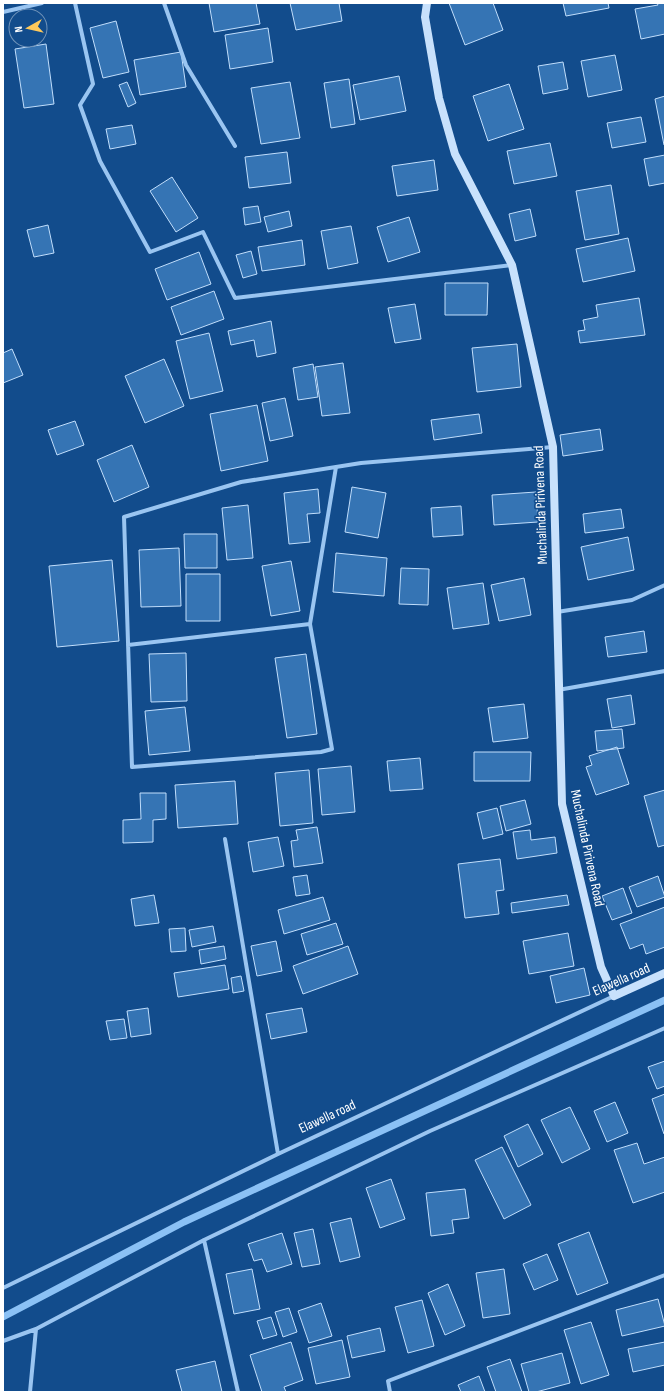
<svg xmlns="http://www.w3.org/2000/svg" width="668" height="1395" viewBox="0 0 668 1395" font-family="'Sofia Sans Condensed',sans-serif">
<rect width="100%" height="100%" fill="#124c8c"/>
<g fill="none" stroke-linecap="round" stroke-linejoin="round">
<path stroke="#8bc1f5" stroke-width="7" d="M3,1317l181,-95 481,-222"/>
</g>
<path fill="#3574b4" stroke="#c1defc" d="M209,3h47l4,21 -46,8z
M290,3h49l3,18 -46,9z
M449,3h44l10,27 -38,15z
M563,3h45l1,5 -43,8z
M657,3h8v31l-24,5 -6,-30 23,-4z
M116,21l13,51 -26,6 -13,-50z
M268,28l5,34 -43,7 -5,-34z
M46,44l8,60 -30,4 -9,-59z
M181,52l5,35 -46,8 -6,-35z
M615,55l7,35 -34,7 -7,-36z
M563,62l5,27 -25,5 -5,-28z
M399,76l7,35 -46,9 -7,-35z
M349,79l6,45 -24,4 -7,-45z
M127,82l9,21 -8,4 -9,-22z
M290,82l10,56 -39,6 -10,-56z
M509,84l15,45 -36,12 -15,-45z
M665,96v48l-1,1 -9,-46z
M641,117l5,25 -34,6 -5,-25z
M132,125l4,19 -26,5 -4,-20z
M550,143l7,33 -43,8 -7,-33z
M287,152l4,31 -42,5 -4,-31z
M665,155v28l-16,3 -5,-27z
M434,160l4,30 -41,6 -5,-30z
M172,177l26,41 -22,14 -26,-41z
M611,185l8,49 -34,6 -9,-49z
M258,206l3,16 -16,3 -2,-17z
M530,209l6,27 -21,5 -6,-27z
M289,211l3,15 -24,6 -4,-15z
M409,217l11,35 -32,10 -11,-35z
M48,225l6,28 -20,4 -7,-27z
M351,226l7,37 -30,6 -7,-38z
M628,238l7,33 -52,11 -7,-33z
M302,240l3,25 -43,6 -4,-24z
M251,251l6,23 -14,4 -7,-23z
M199,252l12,32 -44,16 -12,-31z
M445,283h43l-1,32h-42z
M214,291l10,28 -43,16 -10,-28z
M639,298l6,37 -65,8 -2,-12 7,-1 -2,-10 15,-3 -2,-12z
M415,304l6,35 -26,4 -7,-35z
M271,321l5,32 -19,4 -3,-17 -23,5 -3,-14z
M209,333l14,58 -33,8 -14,-58z
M517,344l4,43 -44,5 -5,-44z
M12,349l11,26 -20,8v-30z
M164,359l20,47 -39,17 -20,-47z
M343,363l7,50 -28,3 -7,-49z
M313,364l5,33 -20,3 -5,-32z
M285,398l8,38 -23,5 -8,-38z
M257,405l11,56 -47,10 -11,-57z
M479,414l3,19 -48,7 -3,-20z
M75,421l9,24 -27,10 -9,-25z
M600,429l3,21 -40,6 -3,-21z
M132,445l17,42 -35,15 -17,-42z
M352,487l34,6 -8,45 -33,-6z
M318,489l2,24 -13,1 3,28 -21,2 -5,-51z
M536,492l2,30 -44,3 -2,-30z
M248,505l5,53 -26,2 -5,-52z
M461,506l2,29 -30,2 -2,-29z
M621,509l3,19 -39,5 -2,-19z
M184,534h33v34h-32z
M628,537l6,33 -46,10 -7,-33z
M179,548l2,58 -40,1 -2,-57z
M336,553l51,5 -3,38 -51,-4z
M112,560l7,81 -62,6 -8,-81z
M291,561l9,50 -29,5 -9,-50z
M401,568l28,1 -1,36 -29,-1z
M186,574h34v47h-34z
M524,578l7,37 -32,6 -8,-36z
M483,583l6,41 -36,5 -6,-41z
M644,631l3,21 -39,5 -3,-20z
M186,653l1,48 -36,1 -2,-48z
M306,654l11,80 -30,4 -12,-80z
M631,695l4,29 -23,4 -5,-29z
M524,704l4,34 -35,4 -5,-34z
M185,707l5,44 -41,4 -4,-44z
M622,729l2,19 -27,3 -2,-20z
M617,747l12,37 -33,11 -10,-28 6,-2 -3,-9z
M474,752h57l-1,29h-56z
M420,758l3,31 -33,2 -3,-30z
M351,766l4,46 -33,3 -4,-46z
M309,770l4,53 -33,3 -5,-53z
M235,781l3,43 -60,4 -3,-43z
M665,790v55l-7,2 -14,-51z
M140,793h26v26l-13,1v22l-30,1v-23l18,-1z
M525,800l6,24 -25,7 -6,-25z
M497,808l6,26 -20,5 -6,-26z
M317,827l6,36 -29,4 -3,-26 7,-1 -2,-10z
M530,830l1,10 24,-3 2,16 -40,6 -4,-27z
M278,837l6,29 -31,6 -5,-30z
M500,859l4,31 -8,1 3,23 -34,4 -7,-54z
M307,875l3,19 -14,2 -3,-19z
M658,876l7,21 -28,10 -8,-20z
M623,888l9,25 -20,7 -10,-24z
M154,895l5,28 -24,3 -4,-27z
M567,895l2,10 -57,8 -1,-10z
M323,897l7,23 -46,14 -6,-24z
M665,907v40l-19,7 -3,-10 -13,5 -10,-25z
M336,923l7,21 -36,11 -6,-21z
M213,926l3,16 -24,5 -3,-17z
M185,928l1,23 -15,1 -2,-23z
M568,933l6,33 -45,8 -6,-33z
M276,941l6,30 -25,5 -6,-30z
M224,946l2,13 -25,5 -2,-14z
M348,946l10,28 -55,20 -10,-28z
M225,965l4,24 -51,8 -4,-24z
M584,968l6,27 -34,8 -6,-27z
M241,976l3,15 -11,2 -2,-15z
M148,1008l3,26 -20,3 -4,-26z
M302,1008l5,24 -36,7 -5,-25z
M124,1019l3,19 -17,2 -4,-19z
M665,1061v25l-8,3 -9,-22z
M665,1094v40h-1l-12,-35z
M615,1102l13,31 -21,9 -13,-31z
M570,1107l20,42 -28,14 -21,-43z
M528,1124l15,30 -25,13 -14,-31z
M637,1143l7,21 21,-7v35l-32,11 -19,-53z
M502,1147l29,58 -27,14 -29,-59z
M391,1179l14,40 -25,9 -14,-40z
M465,1189l4,29 -17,2 2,13 -23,3 -5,-43z
M351,1218l9,39 -20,5 -10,-39z
M313,1229l7,35 -18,3 -8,-34z
M589,1232l19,51 -31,12 -19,-51z
M282,1233l10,31 -25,8 -5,-13 -8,2 -6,-17z
M547,1254l11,26 -24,10 -11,-26z
M252,1269l8,40 -26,5 -8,-40z
M504,1269l6,45 -27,4 -7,-45z
M448,1284l17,42 -20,9 -17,-42z
M658,1299l7,27 -43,10 -6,-26z
M422,1300l12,46 -26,7 -13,-46z
M321,1303l11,33 -23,7 -11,-32z
M289,1308l8,24 -14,5 -8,-25z
M271,1317l6,18 -14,4 -6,-18z
M591,1322l18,53 -28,9 -17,-54z
M380,1328l5,23 -33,7 -5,-22z
M342,1340l8,37 -34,7 -8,-36z
M291,1342l12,38 -19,7 2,5h-24l-12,-37z
M665,1342v23l-32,7 -5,-23z
M562,1353l8,30 -34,9h-7l-8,-28z
M510,1359l12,33h-26l-9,-25z
M215,1361l7,31h-40l-6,-22z
M479,1376l6,16h-24l-3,-7z"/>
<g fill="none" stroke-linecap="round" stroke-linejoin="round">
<path stroke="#9ac5f1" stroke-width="4" d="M75,3l18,81 -13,21 20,56 50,91 53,-20 32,66 277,-33
M164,3l22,62 49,81
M3,12l39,-9
M336,467l-26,157 22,125 -11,3 -189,15 -8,-250 117,-35 120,-19 192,-16
M557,612l75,-12 33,-15
M128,645l182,-21
M558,690l107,-19
M225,839l53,315
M204,1240l34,152
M3,1288l275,-134 336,-158
M3,1341l33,-12
M30,1392l6,-63 168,-89 226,-109 235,-103
M390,1392l-2,-11 277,-106"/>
<path stroke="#c8e1fc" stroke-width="8" d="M427,3l-2,14 14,81 16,56 57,111 41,182 9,357 39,163 13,29 51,-23"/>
</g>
<g text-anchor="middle" stroke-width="3.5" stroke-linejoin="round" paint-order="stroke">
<g font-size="14" fill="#fff" stroke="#124c8c">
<text transform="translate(540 505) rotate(-92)" y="5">Muchalinda Pirivena Road</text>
<text transform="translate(588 848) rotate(78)" y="5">Muchalinda Pirivena Road</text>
<text transform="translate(621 979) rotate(-24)" y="5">Elawella road</text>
<text transform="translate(327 1116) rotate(-25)" y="5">Elawella road</text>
</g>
</g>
<rect width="668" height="1395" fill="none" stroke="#ffffff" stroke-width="8"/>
<g transform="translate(28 28) rotate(262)"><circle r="19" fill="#124c8c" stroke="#7194ba"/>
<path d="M0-3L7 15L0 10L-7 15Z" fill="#ffc95a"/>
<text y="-6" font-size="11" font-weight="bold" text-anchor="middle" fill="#ffffff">N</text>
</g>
</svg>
